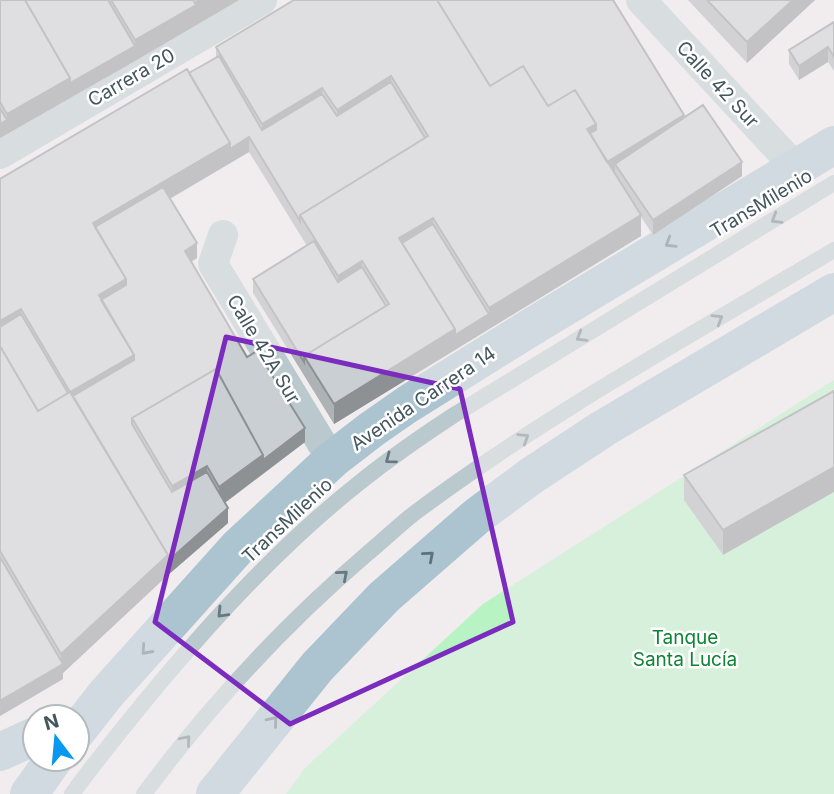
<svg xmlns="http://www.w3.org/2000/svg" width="834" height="794" viewBox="0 0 834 794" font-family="Inter,sans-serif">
<rect width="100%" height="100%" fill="#f1edee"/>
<path fill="#b8f3c4" d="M834,380v414h-548l19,-26 178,-164z"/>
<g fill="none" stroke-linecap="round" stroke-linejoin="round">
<path stroke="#bac9ce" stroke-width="16" d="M72,794c26,-36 54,-70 82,-104 63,-75 129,-147 205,-207 31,-25 63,-47 95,-68l380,-232
M144,794c65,-88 141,-170 224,-241 16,-13 31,-28 48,-41 131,-98 278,-178 418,-262"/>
<path stroke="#bac9ce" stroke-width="30" d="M641,0l143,155 13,12
M0,154l262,-154
M223,235l-10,29 111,183 9,12"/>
<path stroke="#abc4d0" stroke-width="38" d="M77,731l29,-37 132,-147 95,-88 39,-30 36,-25 130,-81 296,-178
M0,752l35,-16
M29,794l25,-35
M215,794l102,-127 67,-70 93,-81 54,-40 73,-48 230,-136"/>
</g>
<path fill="#adb2b5" d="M0,0h239l-239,138z
M688,0h127l-68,63z
M834,22v49l-6,-9 -29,18 -10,-16v-14z
M216,47l468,71 58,58 -89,59 -12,-18v19l-307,188 -81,-131v-14l54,-33 -58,-94 -79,47 27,59 -6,4 56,95 58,85 -80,61 3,20 -60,52 -105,98v6l-63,37v-537l216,-121z
M834,391l-111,164 -39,-55v-25z"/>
<path fill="#8d9194" d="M196,0h43l-104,61v-21l61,-35z
M793,0h22l-68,63v-21z
M135,46v15l-135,77v-14l7,-4v-6l63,-36z
M828,47v15l-29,18v-14z
M391,76v21l-54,33v-20z
M322,88v21l-60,35v-20z
M684,115v15l-69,34v8l-10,6v-15z
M596,124l-2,22 -7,-17z
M249,137v15l-150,88 -6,-17 137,-80z
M742,162v14l-89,59v-15z
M641,215v21l-307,188v-20l121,-75 34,-15v-6z
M433,218v21l-27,16 -7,-17z
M197,243v15l-12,7v-14z
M362,261v20l-24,15v-20z
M126,279v21l-21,12 -6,-17z
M21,309v20l-21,13v-21z
M134,355v20l-57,33 -7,-16z
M305,428v14l-86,65v-20l44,-32z
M207,466v21l-35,20v-21z
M834,467v25l-111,63v-25z
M228,508v15l-60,52 -105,98v6l-63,37v-15l61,-36v-11l107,-99z"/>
<path fill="#c9cfd3" stroke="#8d9194" stroke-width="2" d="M0,0h25l45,78 -63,36 -7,-12z
M25,0h83l27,46 -65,37v-5z
M111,0h82l3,5 -61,35z
M294,0h143l53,86 33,-20 25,40 27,-16 21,34 -9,5 54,86 -152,93 -56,-90 -34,20 56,91 -121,75 -30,-48 85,-52 -27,-43 -24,15 -38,-61 128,-79 -37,-60 -54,34 -15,-22 -60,36 -46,-77z
M437,0h176l71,115 -77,47 -17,-29 6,-3v-6l-21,-34 -27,16 -25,-40 -33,20z
M707,0h86l-46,42z
M834,22v35l-6,-10 -29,19 -10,-16z
M219,56l43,74 60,-36 15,22 54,-34 34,56 -125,77v6l-51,-84 -19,12v-6l-41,-70z
M187,69l43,74 -137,80 33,56 -27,16 35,60 -64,37 -49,-83 -21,12v-142z
M703,105l39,57 -89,58 -38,-56z
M0,108l7,12 -7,4z
M163,187l34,56 -12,8 62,106 10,-6 48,77 -42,32v-5l-47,-86 -84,49v6l40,68 35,-20 21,36 -60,53v-6l-95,-159 61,-36v-5l-33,-55 25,-15v-6l-31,-52z
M433,224l56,90 -34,21v-6l-53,-86z
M314,241l24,41 24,-15 24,39 -82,50v6l-51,-83z
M21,314l47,79 -30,18 -38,-65v-19z
M0,346l38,65 32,-19 98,163 -107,99 -61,-103z
M216,369l47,86 -44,32 -12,-21 -35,20 -40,-68z
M834,391v76l-111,63 -39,-55z
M0,557l63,107 -63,37z"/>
<defs><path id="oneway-chevron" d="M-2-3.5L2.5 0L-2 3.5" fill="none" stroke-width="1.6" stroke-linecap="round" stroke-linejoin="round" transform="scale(1.75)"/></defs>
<g stroke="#67787f">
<use href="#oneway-chevron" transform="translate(776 219) rotate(149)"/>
<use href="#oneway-chevron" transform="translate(718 319) rotate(-31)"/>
<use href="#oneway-chevron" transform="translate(581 337) rotate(149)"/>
<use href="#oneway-chevron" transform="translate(524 438) rotate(-32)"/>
<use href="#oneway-chevron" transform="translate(390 459) rotate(143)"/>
<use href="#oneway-chevron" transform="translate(343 575) rotate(-41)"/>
<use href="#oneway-chevron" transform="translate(222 613) rotate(134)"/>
<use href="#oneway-chevron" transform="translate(186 740) rotate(-50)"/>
</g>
<g stroke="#5e727a">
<use href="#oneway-chevron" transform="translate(670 243) rotate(149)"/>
<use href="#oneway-chevron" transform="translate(429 556) rotate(-41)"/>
<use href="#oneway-chevron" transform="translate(146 650) rotate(132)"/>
<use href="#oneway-chevron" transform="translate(273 721) rotate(-51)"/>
</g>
<path d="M0 0H834V794H0ZM226,337l234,52 53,233 -223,102 -135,-102z" fill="#f1edee" fill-opacity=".55" fill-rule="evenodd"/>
<path fill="none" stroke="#7b2cbf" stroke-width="5" stroke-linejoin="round" d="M226,337l234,52 53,233 -223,102 -135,-102z"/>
<g text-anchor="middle" stroke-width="5" stroke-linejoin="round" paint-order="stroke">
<g font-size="19" fill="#44565d" stroke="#fff">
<text transform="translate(131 77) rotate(-30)" y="7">Carrera 20</text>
<text transform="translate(718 84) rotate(47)" y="7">Calle 42 Sur</text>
<text transform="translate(761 203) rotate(-31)" y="7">TransMilenio</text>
<text transform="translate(264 349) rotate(59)" y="7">Calle 42A Sur</text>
<text transform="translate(423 398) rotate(-34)" y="7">Avenida Carrera 14</text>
<text transform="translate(287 520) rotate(-43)" y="7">TransMilenio</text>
</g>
<g font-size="19" fill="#0e8534" stroke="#fff">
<text x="685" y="644">Tanque<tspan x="685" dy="22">Santa Lucía</tspan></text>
</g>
</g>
<g transform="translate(56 738) rotate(344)"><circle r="33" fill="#ffffff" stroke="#b4bbbe" stroke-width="2"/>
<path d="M0-5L12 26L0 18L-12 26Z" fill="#0998ef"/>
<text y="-10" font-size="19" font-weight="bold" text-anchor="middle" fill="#44565d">N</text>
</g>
</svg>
